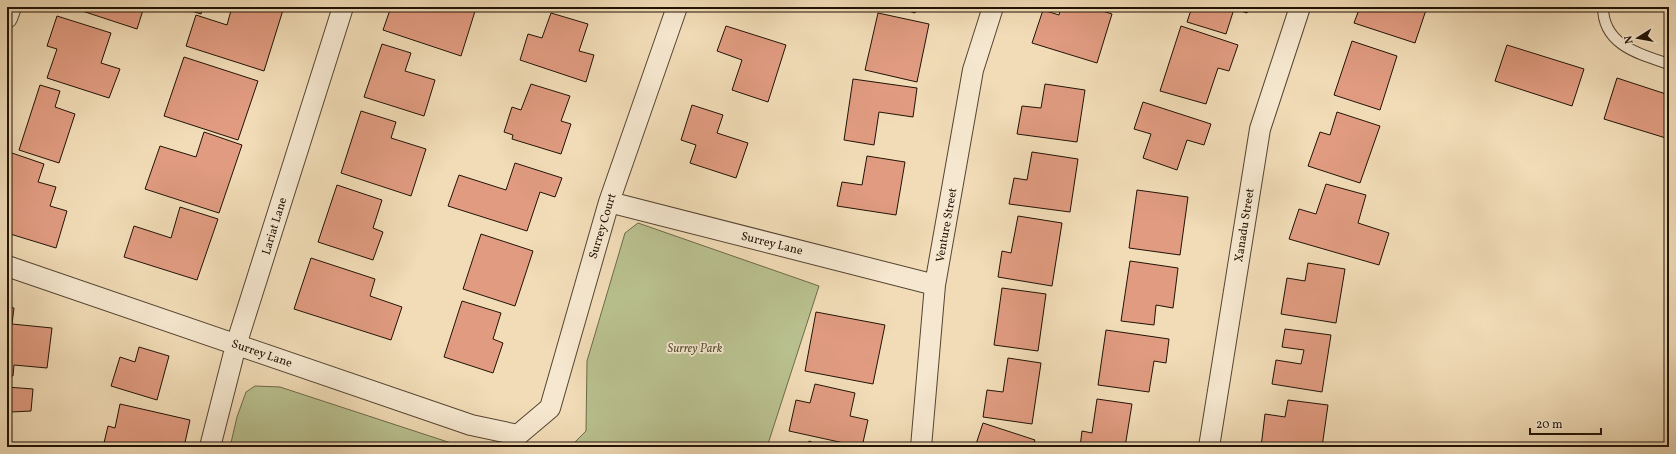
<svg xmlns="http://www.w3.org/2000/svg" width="1676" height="454" viewBox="0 0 1676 454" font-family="Vollkorn,serif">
<rect width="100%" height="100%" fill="#f1dcb7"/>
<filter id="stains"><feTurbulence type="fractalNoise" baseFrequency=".005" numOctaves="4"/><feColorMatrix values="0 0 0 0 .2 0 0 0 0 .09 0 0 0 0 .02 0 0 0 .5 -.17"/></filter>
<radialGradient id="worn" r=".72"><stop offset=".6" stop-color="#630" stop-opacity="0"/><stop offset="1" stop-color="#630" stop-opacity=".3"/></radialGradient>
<path fill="#b9c08f" stroke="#6d6a4a" d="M638,223l181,63 -52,161h-197l16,-16 1,-70 38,-128z
M255,386l25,1 171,56 6,4h-227l7,-30 9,-25z"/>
<path fill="#e09b80" stroke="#211305" d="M70,7h74l-7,22z
M179,7h24l-2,7z
M232,7h43l8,3 -19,61 -78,-25 10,-31 31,10z
M391,7h83l2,1 -15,48 -78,-26z
M895,7h22l-2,6z
M1061,7h29l22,7 -15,49 -65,-20 11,-33 16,5z
M1192,7h57l-2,6 -13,-4 -8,25 -39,-12z
M1360,7h67l-12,36 -61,-20z
M551,13l37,11 -9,27 15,4 -8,27 -66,-22 8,-26 14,4z
M878,13l51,11 -12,58 -52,-12z
M57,16l54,17 -10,30 19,6 -11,29 -62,-20 10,-29 -10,-3z
M726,26l60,19 -18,57 -36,-12 10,-30 -25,-9z
M1181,26l57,19 -9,26 -11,-3 -12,36 -46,-13z
M1352,41l45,15 -17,54 -46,-15z
M382,44l29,9 -6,18 30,9 -11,36 -60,-19z
M1507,45l77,24 -12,37 -77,-25z
M184,57l74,24 -20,59 -74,-24z
M1617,78l52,17v44l-65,-20z
M853,79l64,9 -4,29 -34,-5 -5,33 -30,-5z
M531,84l39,12 -9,25 10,3 -10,30 -49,-15 1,-4 -9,-3 8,-25 9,3z
M1045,84l40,6 -8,52 -60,-8 5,-28 19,2z
M40,85l20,6 -5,16 20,7 -16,49 -40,-13z
M1143,102l68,22 -7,21 -17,-5 -10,30 -34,-12 8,-24 -17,-5z
M692,105l31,10 -6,18 31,10 -12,35 -46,-15 6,-18 -15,-5z
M361,111l35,11 -5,16 35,11 -15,47 -70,-23z
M1337,112l43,14 -20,57 -52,-17 12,-34 10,3z
M204,132l38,13 -23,68 -74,-24 15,-43 36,11z
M9,152l35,12 -6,18 18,5 -6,19 17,5 -11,37 -49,-15v-74z
M1032,152l46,7 -8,53 -61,-8 5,-26 13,2z
M867,156l38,6 -9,53 -59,-9 5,-24 20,3z
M515,163l47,15 -7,19 -15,-5 -13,39 -79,-25 11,-31 47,15z
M1326,184l40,11 -8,28 31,10 -10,32 -90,-26 10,-30 17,5z
M337,185l45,15 -9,28 10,4 -10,28 -55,-18z
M1137,190l51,7 -8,58 -51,-7z
M180,207l38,12 -21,61 -73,-23 10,-31 37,12z
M1018,216l44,7 -10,63 -54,-9 4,-26 9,2z
M481,234l52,17 -18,55 -52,-17z
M311,258l64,21 -5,17 32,11 -11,33 -97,-31z
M1130,261l48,7 -5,40 -17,-3 -2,20 -33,-4z
M1308,263l37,6 -9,54 -55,-9 6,-36 18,3z
M1002,288l44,6 -8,57 -44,-6z
M462,301l39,12 -8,26 10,4 -10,30 -49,-16z
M7,307l7,1 -2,16 40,4 -5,40 -33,-3 -1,11 -6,-1z
M816,312l69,13 -12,59 -68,-13z
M1285,329l46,6 -9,57 -50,-8 4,-24 25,4 3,-14 -22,-3z
M1106,330l63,9 -3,24 -12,-2 -5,31 -51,-7z
M139,347l30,9 -12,44 -46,-14 9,-29 15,5z
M1008,358l33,5 -9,61 -49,-7 4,-27 16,2z
M815,384l40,9 -5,23 18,4 -6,27 -73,-16 7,-31 14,3z
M7,387l26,2 -2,22 -20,1 -3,35z
M1097,399l35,5 -7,43h-45l2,-16 10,2z
M1288,400l40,5 -6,42h-61l4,-33 20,3z
M120,404l70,16 -6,27h-81l5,-21 7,2z
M983,423l52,17 -3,7h-57z
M809,441l14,6h-16z"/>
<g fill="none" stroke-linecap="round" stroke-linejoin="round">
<defs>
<path id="lane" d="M1603,7c0,38 36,47 66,57"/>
<path id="street" d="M7,18l4,-11
M609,202l326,83
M7,266l464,159 47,10 32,-27 59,-206 68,-195
M210,447l26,-102 107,-338
M921,447l14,-162 38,-215 20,-63
M1209,447l51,-318 40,-122"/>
</defs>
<use href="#lane" stroke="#554532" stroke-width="12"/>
<use href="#street" stroke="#554532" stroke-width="22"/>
<use href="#lane" stroke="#f6e8d0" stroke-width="10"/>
<use href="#street" stroke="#f6e8d0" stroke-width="20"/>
</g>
<g text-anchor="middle" stroke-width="3.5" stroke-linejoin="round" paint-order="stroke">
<g font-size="12" fill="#211305" stroke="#f6e8d0">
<text transform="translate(946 225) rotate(-80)" y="4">Venture Street</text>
<text transform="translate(1244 225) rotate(-81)" y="4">Xanadu Street</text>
<text transform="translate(274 226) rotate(-73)" y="4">Lariat Lane</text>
<text transform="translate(602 226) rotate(-73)" y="4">Surrey Court</text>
<text transform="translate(772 243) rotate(14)" y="4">Surrey Lane</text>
<text transform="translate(262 353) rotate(19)" y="4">Surrey Lane</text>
</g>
<g font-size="12" font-style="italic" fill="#565035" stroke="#f6e8d0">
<text x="695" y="352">Surrey Park</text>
</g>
</g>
<rect width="1676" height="454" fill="none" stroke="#f1dcb7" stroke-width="24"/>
<rect x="8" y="8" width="1660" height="438" fill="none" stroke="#211305" stroke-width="2"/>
<rect x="12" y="12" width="1652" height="430" fill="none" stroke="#211305"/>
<g transform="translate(1638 38) rotate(259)" stroke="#f6e8d0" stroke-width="3" paint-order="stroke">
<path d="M0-3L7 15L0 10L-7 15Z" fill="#211305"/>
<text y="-6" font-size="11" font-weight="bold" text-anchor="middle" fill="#211305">N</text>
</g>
<path d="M1530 428v6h71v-6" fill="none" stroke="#211305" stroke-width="2"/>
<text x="1536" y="428" font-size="12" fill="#211305" stroke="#f6e8d0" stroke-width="3" paint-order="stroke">20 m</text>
<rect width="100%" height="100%" filter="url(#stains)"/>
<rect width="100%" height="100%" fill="url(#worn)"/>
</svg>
